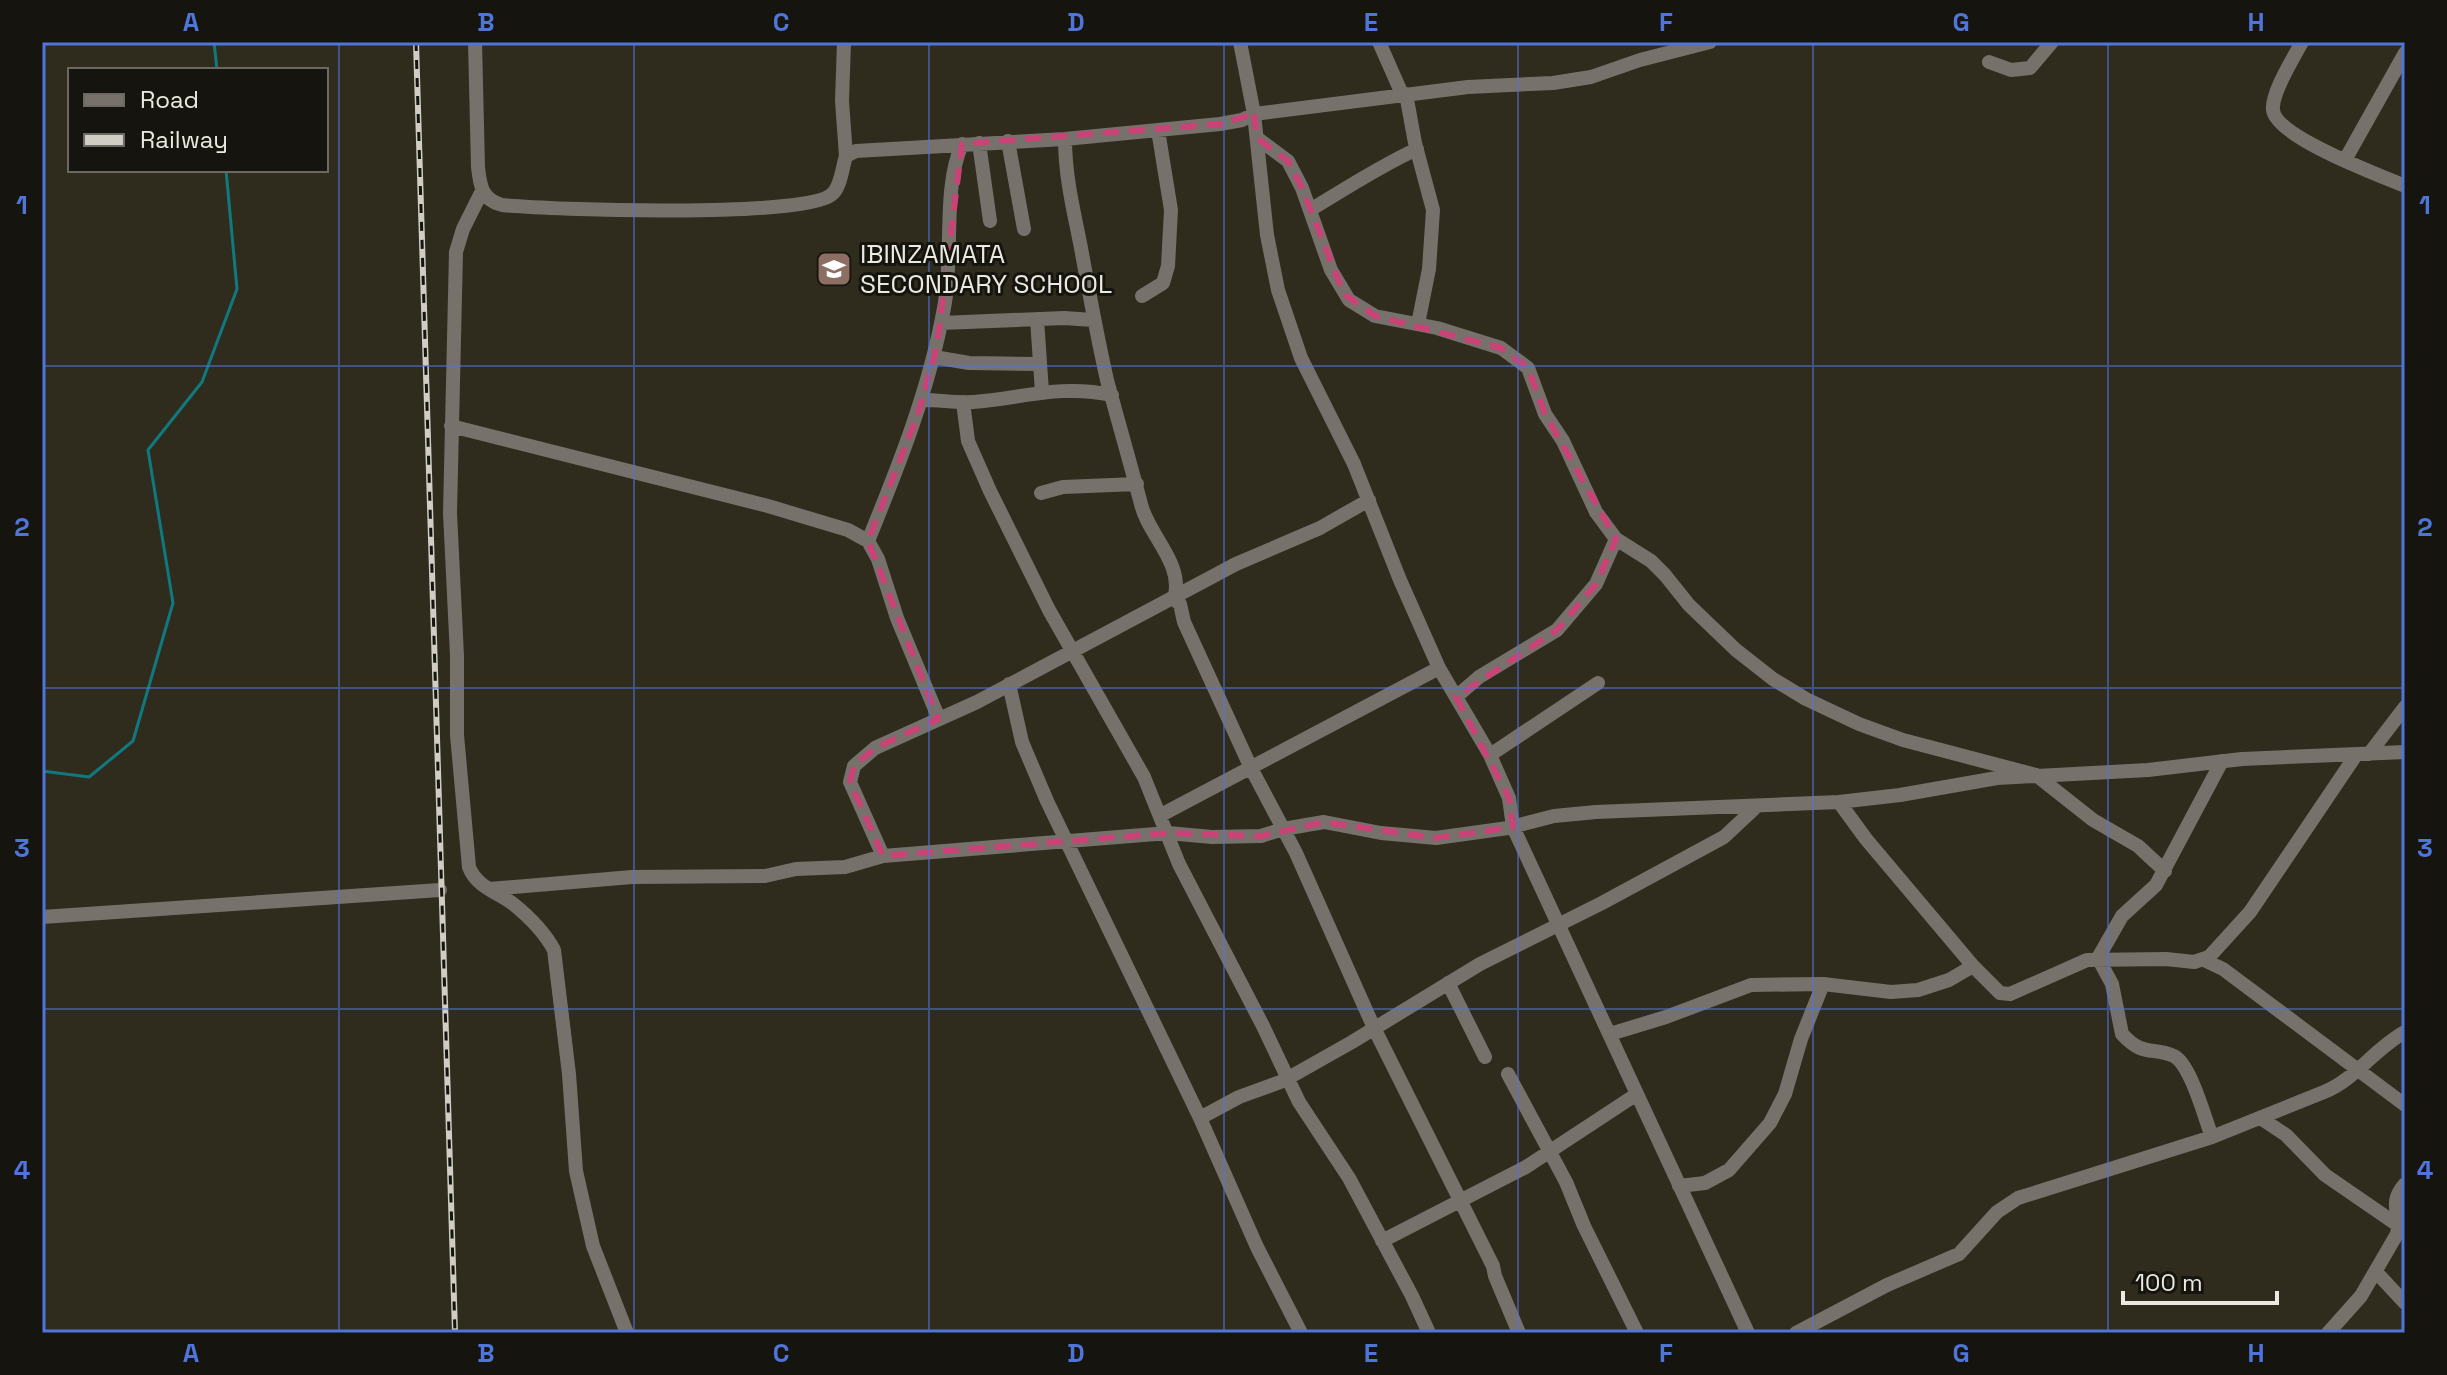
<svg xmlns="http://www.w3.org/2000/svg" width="2447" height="1375" viewBox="0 0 2447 1375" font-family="'Space Grotesk',sans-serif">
<rect width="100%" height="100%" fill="#2f2c1e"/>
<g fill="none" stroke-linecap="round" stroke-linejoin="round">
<path stroke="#10797f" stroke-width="3" d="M214,42l3,28
M42,771l47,6 44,-36 40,-138 -25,-153 54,-68 35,-93 -11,-119"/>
<path stroke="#77716c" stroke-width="14" d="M475,42l3,125c2,19 4,33 24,38 48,5 299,13 329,-10 10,-7 11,-27 15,-39l10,-5 209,-12 155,-15 22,-4 12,-6 214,-27 85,-4 38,-6 49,-17 70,-18
M844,42l-2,59 4,55
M1240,42l14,72 13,121 11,55 23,68 53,106 46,116 39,88 51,87 19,43 4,29 235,506
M1379,42l23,52
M2302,42c-8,15 -31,51 -29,68 3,27 106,65 132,76
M1989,62l22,8 19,-2 22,-26
M1406,94l9,49 18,67 -4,59 -11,55
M1257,138l31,23 14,27 29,82 18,30 26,16 62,12 64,20 27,20 17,46 18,27 33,71 20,27 35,22 14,14 24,30 47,45 37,29 33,20 53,25 44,16 133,35 57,45 45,26 27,25
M1065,139c0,38 9,73 16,109 8,44 16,88 26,132 11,41 23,82 34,124 7,31 44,60 33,95l6,5 4,18 67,146 45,85 78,175 119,238 2,10 24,57
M1008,141l16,88
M979,143l11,78
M2345,160l60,-107
M482,191l-19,38 -7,23 -6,261 7,143v79l12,132c7,19 27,25 43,36 15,12 33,30 42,47l15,124 7,97 17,75 34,87
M1310,210c35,-21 70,-44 107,-61
M1142,296l21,-13 5,-17 3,-56 -13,-80
M1037,319l5,73
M941,323l123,-5 29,2
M934,357l35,6 70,1
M923,400c17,0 34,3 50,2 50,-4 88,-18 139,-7
M963,402l5,39 22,50 59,119 95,167 35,87 84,162 36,76 50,76 63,118 17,37
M451,426l317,80 80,24 20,11 10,18 19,59 42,101
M1041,493l22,-6 74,-3
M868,541c31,-76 61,-151 76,-233 10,-51 -2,-118 18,-164
M1009,684l13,58 25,59 153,317 57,129 44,86
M1456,697l23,-20 78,-47 39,-46 20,-45
M2369,754l36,-47
M1490,755l108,-72
M1839,802l27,37 107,127 27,27 10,1 77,-34 79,-1 28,3 15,-5 41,-45 106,-157
M1161,815l278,-147
M883,856l-33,-74 4,-16 21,-18 102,-46 259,-138 84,-36 49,-28
M489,889l143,-12 133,-1 31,-7 49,-2 38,-11 285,-23 44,4 49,-1 22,-7 41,-7 57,11 55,5 72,-10 46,-12 42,-4 243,-10 61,-7 97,-17 151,-8 94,-11 163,-7
M42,917l398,-27
M2204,960l19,9 182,136
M1448,983l37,74
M1610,1034l56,-17 85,-32 72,-1 68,8 27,-2 31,-10 24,-14
M1508,1074l58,108 18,44 53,107
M1200,1118l39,-21 44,-16 69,-39 128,-78 122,-61 122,-66 32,-30
M2262,1119l24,16 39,40 80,55
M2212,1137c-7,-18 -21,-72 -38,-81 -22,-10 -30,2 -52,-22l-10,-50 -14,-26 24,-42 34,-31 66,-124
M1679,1186l26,-3 24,-13 41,-47 15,-29 16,-55 22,-55
M1382,1241l144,-74 111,-73
M2376,1272l29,31
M1796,1333l91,-48 72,-31 38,-42 21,-14 194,-61 112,-45c32,-13 51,-44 81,-60
M2328,1333l33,-37 36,-62c5,-20 -10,-30 8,-50"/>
<defs>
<path id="rail" d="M416,42l39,1291"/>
</defs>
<use href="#rail" stroke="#d0cec4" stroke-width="6"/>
<use href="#rail" stroke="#15140e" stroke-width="3" stroke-dasharray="9" stroke-linecap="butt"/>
</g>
<path fill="none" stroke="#ca4276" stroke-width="6" stroke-dasharray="16 10" stroke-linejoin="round" d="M1254,114l3,24 31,23 14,27 42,106 31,22 126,32 27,20 17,46 71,125 -20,45 -39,46 -101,67 53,101 4,29 -77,11 -112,-16 -63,14 -93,-3 -285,23 -33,-74 4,-16 21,-18 63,-29 -70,-178 50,-127 19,-68 25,-202 258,-20z"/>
<path fill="none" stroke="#5075da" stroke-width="2" stroke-opacity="0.55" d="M339,42v1291M634,42v1291M929,42v1291M1224,42v1291M1518,42v1291M1813,42v1291M2108,42v1291M42,366h2363M42,688h2363M42,1009h2363"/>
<defs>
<symbol id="school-square" viewBox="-11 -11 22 22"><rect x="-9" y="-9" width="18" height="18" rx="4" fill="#8d6e63" stroke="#15140e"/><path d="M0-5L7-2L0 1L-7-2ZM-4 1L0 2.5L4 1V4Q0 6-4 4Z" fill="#fff"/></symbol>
</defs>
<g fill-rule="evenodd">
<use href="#school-square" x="814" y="249" width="40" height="40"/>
</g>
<g text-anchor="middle" stroke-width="6" stroke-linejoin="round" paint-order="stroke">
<g font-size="26" fill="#ebe9e0" stroke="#15140e" text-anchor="start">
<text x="860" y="263">IBINZAMATA<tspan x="860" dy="30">SECONDARY SCHOOL</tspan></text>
</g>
</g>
<rect width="2447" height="1375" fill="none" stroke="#15140e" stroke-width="88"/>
<rect x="68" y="68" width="260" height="104" fill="#15140e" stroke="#6b6962" stroke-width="2"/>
<rect x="84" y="94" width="40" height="12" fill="#77716c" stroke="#6b6962" stroke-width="2"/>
<text x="140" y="108" font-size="24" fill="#ebe9e0">Road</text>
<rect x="84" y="134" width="40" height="12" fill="#d0cec4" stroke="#6b6962" stroke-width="2"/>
<text x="140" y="148" font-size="24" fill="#ebe9e0">Railway</text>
<path d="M2123 1291v12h154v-12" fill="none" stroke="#ebe9e0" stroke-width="4"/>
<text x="2135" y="1291" font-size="24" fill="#ebe9e0" stroke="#15140e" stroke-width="6" paint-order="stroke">100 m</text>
<rect x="44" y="44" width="2359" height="1287" fill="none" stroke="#5075da" stroke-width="3"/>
<g font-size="26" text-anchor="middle" font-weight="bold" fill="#5075da">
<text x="191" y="31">A</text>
<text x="486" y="31">B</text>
<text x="781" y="31">C</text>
<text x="1076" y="31">D</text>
<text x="1371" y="31">E</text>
<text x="1666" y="31">F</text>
<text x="1961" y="31">G</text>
<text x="2256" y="31">H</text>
<text x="22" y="214">1</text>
<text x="2425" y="214">1</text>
<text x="22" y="536">2</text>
<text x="2425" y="536">2</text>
<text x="22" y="857">3</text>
<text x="2425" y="857">3</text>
<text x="22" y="1179">4</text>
<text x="2425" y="1179">4</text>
<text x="191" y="1362">A</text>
<text x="486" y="1362">B</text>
<text x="781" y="1362">C</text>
<text x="1076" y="1362">D</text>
<text x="1371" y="1362">E</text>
<text x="1666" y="1362">F</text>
<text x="1961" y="1362">G</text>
<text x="2256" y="1362">H</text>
</g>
</svg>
